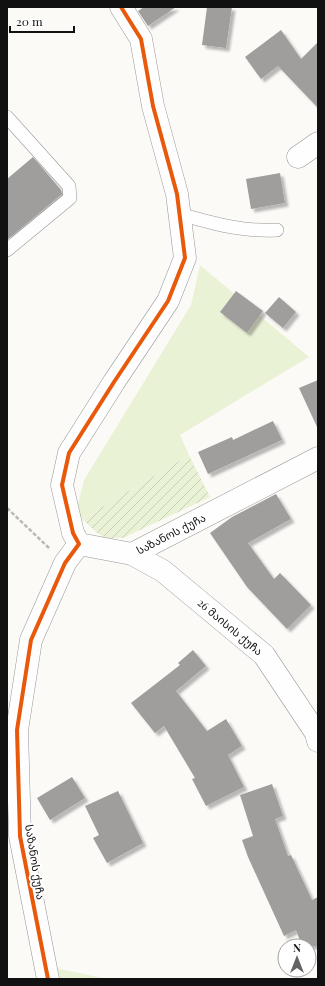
<svg xmlns="http://www.w3.org/2000/svg" width="325" height="986" viewBox="0 0 325 986" font-family="'Playfair Display','Noto Sans Georgian',serif">
<defs>
<pattern id="garden-furrows" width="10" height="10" patternUnits="userSpaceOnUse"><rect width="10" height="10" fill="#eaf2d6"/><path d="M-1 1l2-2M0 10L10 0M9 11l2-2" fill="none" stroke="#c8ceb7"/></pattern>
<filter id="shadow"><feDropShadow dx="3.5" dy="3.5" stdDeviation="1" flood-color="#0004"/></filter>
</defs>
<rect width="100%" height="100%" fill="#fcfaf7"/>
<path fill="#eaf2d6" d="M200,265l109,92 -129,78 9,20 -107,64 -5,-11 7,-28 107,-175z
M56,968l51,11h-49z"/>
<path fill="url(#garden-furrows)" d="M189,455l21,42 -87,41h-17l-9,-5 -15,-14z"/>
<path fill="#a09e9c" filter="url(#shadow)" d="M144,7h32l-28,19 -10,-15z
M207,7h25l-6,41 -24,-3z
M281,30l20,29 17,-17v66l-40,-42 -17,13 -16,-22z
M33,157l28,33 1,4 -55,46v-61z
M280,173l5,30 -34,6 -5,-30z
M236,291l27,20 -16,22 -27,-21z
M279,297l17,15 -13,16 -18,-15z
M318,380v49l-19,-41z
M273,421l9,19 -74,34 -10,-22 34,-15 1,3z
M276,494l15,25 -43,24 26,36 6,-6 31,32 -24,24 -40,-42 -37,-54 22,-16z
M193,650l13,16 -30,25 31,40 19,-12 16,27 -14,9 16,32 -38,19 -14,-27 3,-1 -31,-52 -9,7 -24,-30 49,-38 -2,-2z
M72,777l13,21 -35,22 -13,-22z
M272,784l11,32 -8,3 13,37 3,-1 21,45 6,-3v49h-16l-6,-16 -12,6 -36,-79 -6,-17 11,-4 -13,-41z
M118,791l25,52 -36,20 -14,-25 6,-3 -14,-29z"/>
<g fill="none" stroke-linecap="round" stroke-linejoin="round">
<defs>
<path id="lane" d="M7,117l62,69 1,12 -63,52
M179,214c34,9 62,18 98,16"/>
<path id="street" d="M298,157l20,-14
M79,544l-6,-11 -11,-48 7,-32 45,-71 54,-81 17,-43 -8,-64 -24,-88 -12,-67 -20,-32
M79,544l53,10 31,17 101,84 52,78 2,8
M132,554l186,-96
M48,979l-28,-143 -3,-106 14,-90 34,-77 14,-19"/>
</defs>
<use href="#lane" stroke="#979695" stroke-width="14"/>
<use href="#street" stroke="#979695" stroke-width="23"/>
<path stroke="#b9b9b8" stroke-width="2.5" stroke-dasharray="4 2" stroke-linecap="butt" d="M7,508l42,40"/>
<use href="#lane" stroke="#fffefe" stroke-width="13"/>
<use href="#street" stroke="#fffefe" stroke-width="22"/>
<defs>
<path id="cycleway" d="M48,979l-28,-143 -3,-106 14,-90 34,-77 14,-19 -6,-11 -11,-48 7,-32 45,-71 54,-81 17,-43 -8,-64 -24,-88 -12,-67 -20,-32"/>
</defs>
<use href="#cycleway" stroke="#fff" stroke-width="6"/>
<use href="#cycleway" stroke="#e8590c" stroke-width="4"/>
</g>
<g text-anchor="middle" stroke-width="4" stroke-linejoin="round" paint-order="stroke">
<g font-size="11" fill="#111" stroke="#fff">
<text transform="translate(171 534) rotate(-27)" y="4">საზანოს ქუჩა</text>
<text transform="translate(230 627) rotate(40)" y="4">26 მაისის ქუჩა</text>
<text transform="translate(35 862) rotate(81)" y="4">საზანოს ქუჩა</text>
</g>
</g>
<rect width="325" height="986" fill="none" stroke="#111111" stroke-width="16"/>
<g transform="translate(297 958)"><circle r="19" fill="#ffffff" stroke="#a0a0a0"/>
<path d="M0-3L7 15L0 10L-7 15Z" fill="#636362"/>
<text y="-6" font-size="11" font-weight="bold" text-anchor="middle" fill="#111111">N</text>
</g>
<path d="M10 26v6h64v-6" fill="none" stroke="#111111" stroke-width="2"/>
<text x="16" y="26" font-size="12" fill="#111111" stroke="#ffffff" stroke-width="3" paint-order="stroke">20 m</text>
</svg>
